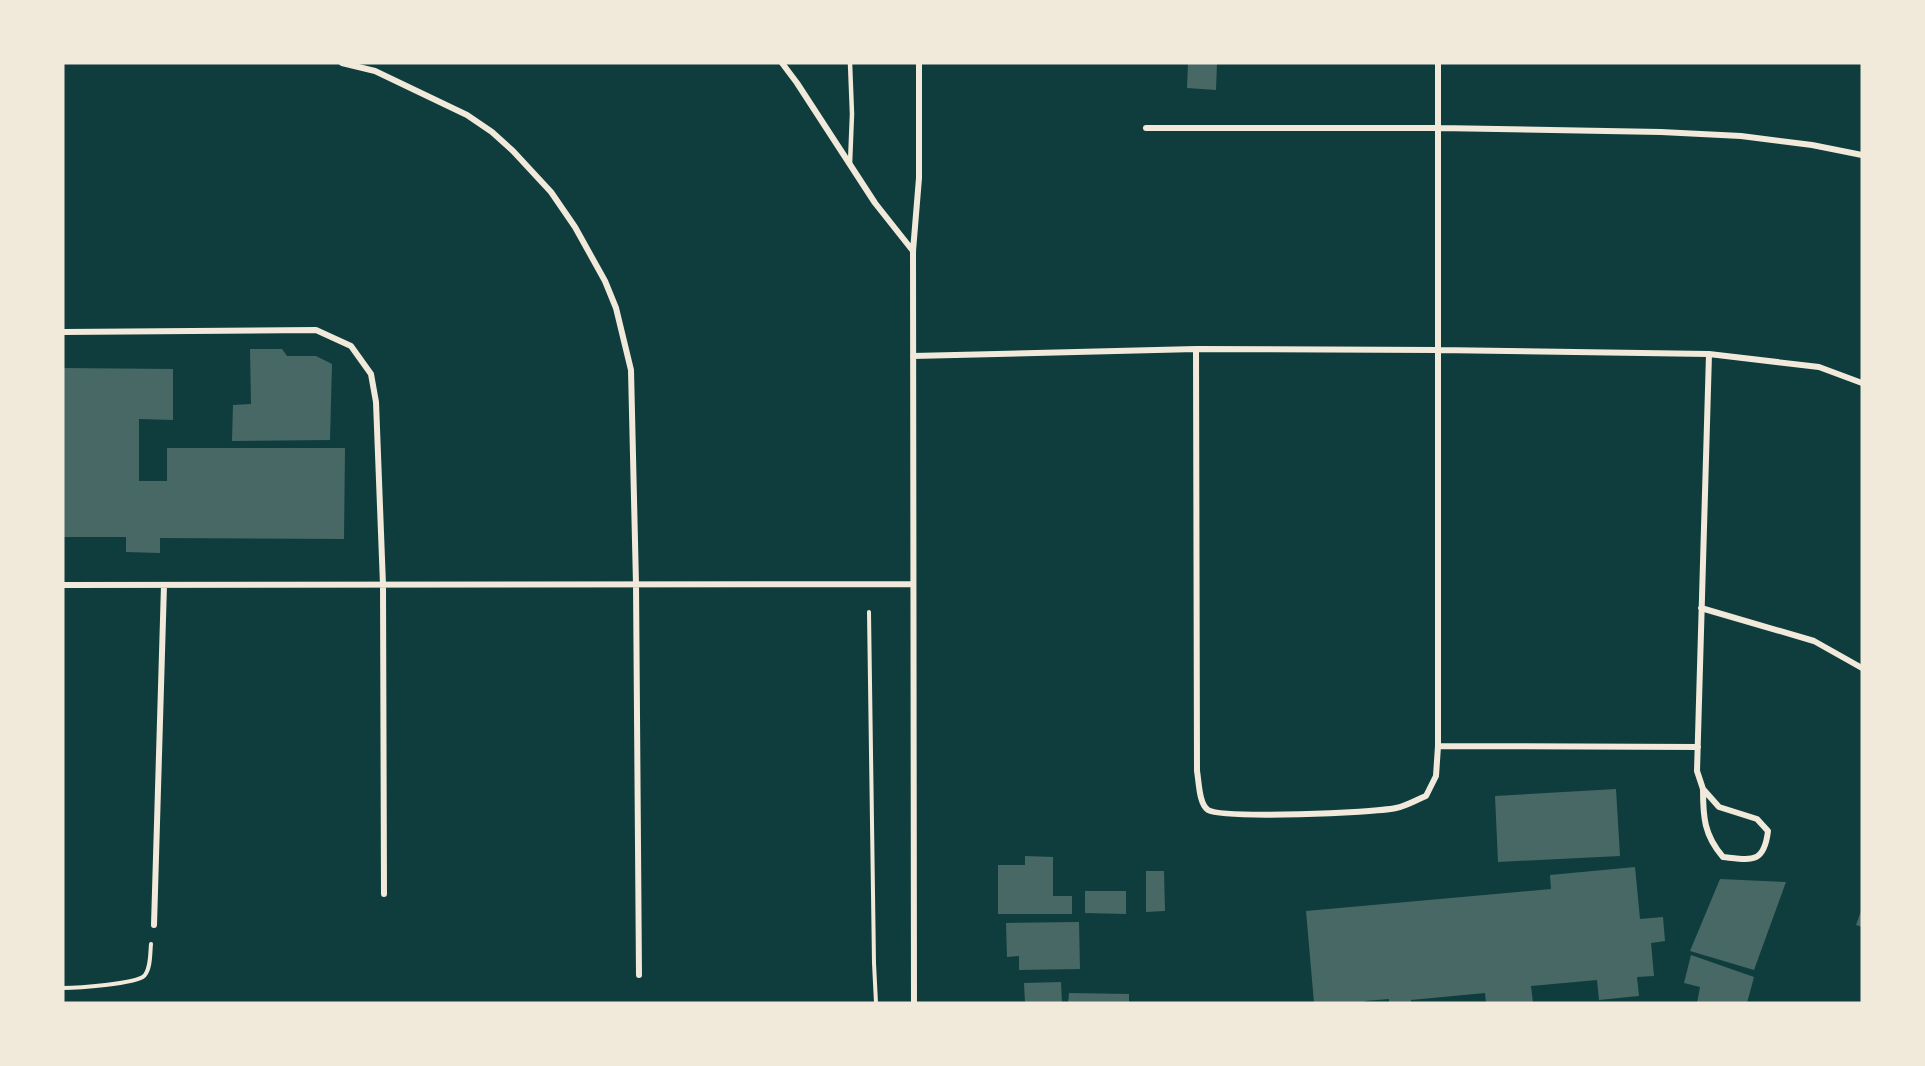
<svg xmlns="http://www.w3.org/2000/svg" width="1925" height="1066" viewBox="0 0 1925 1066" font-family="Arial,sans-serif">
<rect width="100%" height="100%" fill="#0f3d3e"/>
<path fill="#486865" d="M1188,63h29l-1,27 -29,-2z
M250,349h32l5,7h29l16,8 -2,76 -98,1 1,-36 18,-1z
M63,368l110,1v51l-34,-1v62h28v-33h178l-1,91 -184,-1v15l-34,-1v-15h-63z
M1616,789l4,67 -122,6 -3,-66z
M1025,856l28,1v39h19v18h-74v-49h27z
M1635,867l5,52 23,-2 2,24 -14,2 3,33 -17,1 2,19 -40,4 -2,-20 -66,6 2,17h-47l-1,-10 -74,7v3h-22v-4l-24,2v2h-51l-8,-92 245,-22 -1,-14z
M1146,871h18l1,40 -19,1z
M1720,879l66,3 -32,88 -64,-19z
M1085,891h41v23l-41,-1z
M1862,908v19l-6,-2z
M1079,922l1,47 -61,1v-14l-12,1 -1,-34z
M1691,955l63,22 -7,26h-50l3,-16 -16,-4z
M1061,982l1,21h-37l-1,-20z
M1069,993l60,1v9h-61z"/>
<g fill="none" stroke-linecap="round" stroke-linejoin="round">
<path stroke="#f1e9da" stroke-width="4" d="M869,612l5,351 2,40
M63,988c14,0 72,-4 81,-12 7,-7 6,-23 7,-32"/>
<path stroke="#f1e9da" stroke-width="4.5" d="M850,164l2,-50 -2,-51"/>
<path stroke="#f1e9da" stroke-width="6" d="M342,63l33,8 92,44 25,17 21,19 38,41 24,35 30,54 11,27 15,62 5,214 3,391
M782,63l15,20 78,120 38,48
M1146,128h293l222,4 80,4 71,9 50,10
M63,332l253,-2 35,16 20,28 5,28 7,183 1,309
M1196,349l1,422c2,11 2,33 11,39 16,9 165,3 188,-2 10,-2 20,-8 30,-12l10,-20 2,-30v-683
M913,356l283,-7 242,1 271,4 110,13 43,16
M63,585l850,-1
M1701,608l113,33 48,27
M1438,746l260,1
M1703,789c0,28 1,46 20,68 29,3 41,7 45,-26l-11,-12 -38,-12 -16,-18 -6,-18 12,-417
M154,925l10,-340
M914,1003l-1,-752 6,-73v-115"/>
</g>
<rect width="1925" height="1066" fill="none" stroke="#f1e9da" stroke-width="129"/>
</svg>
